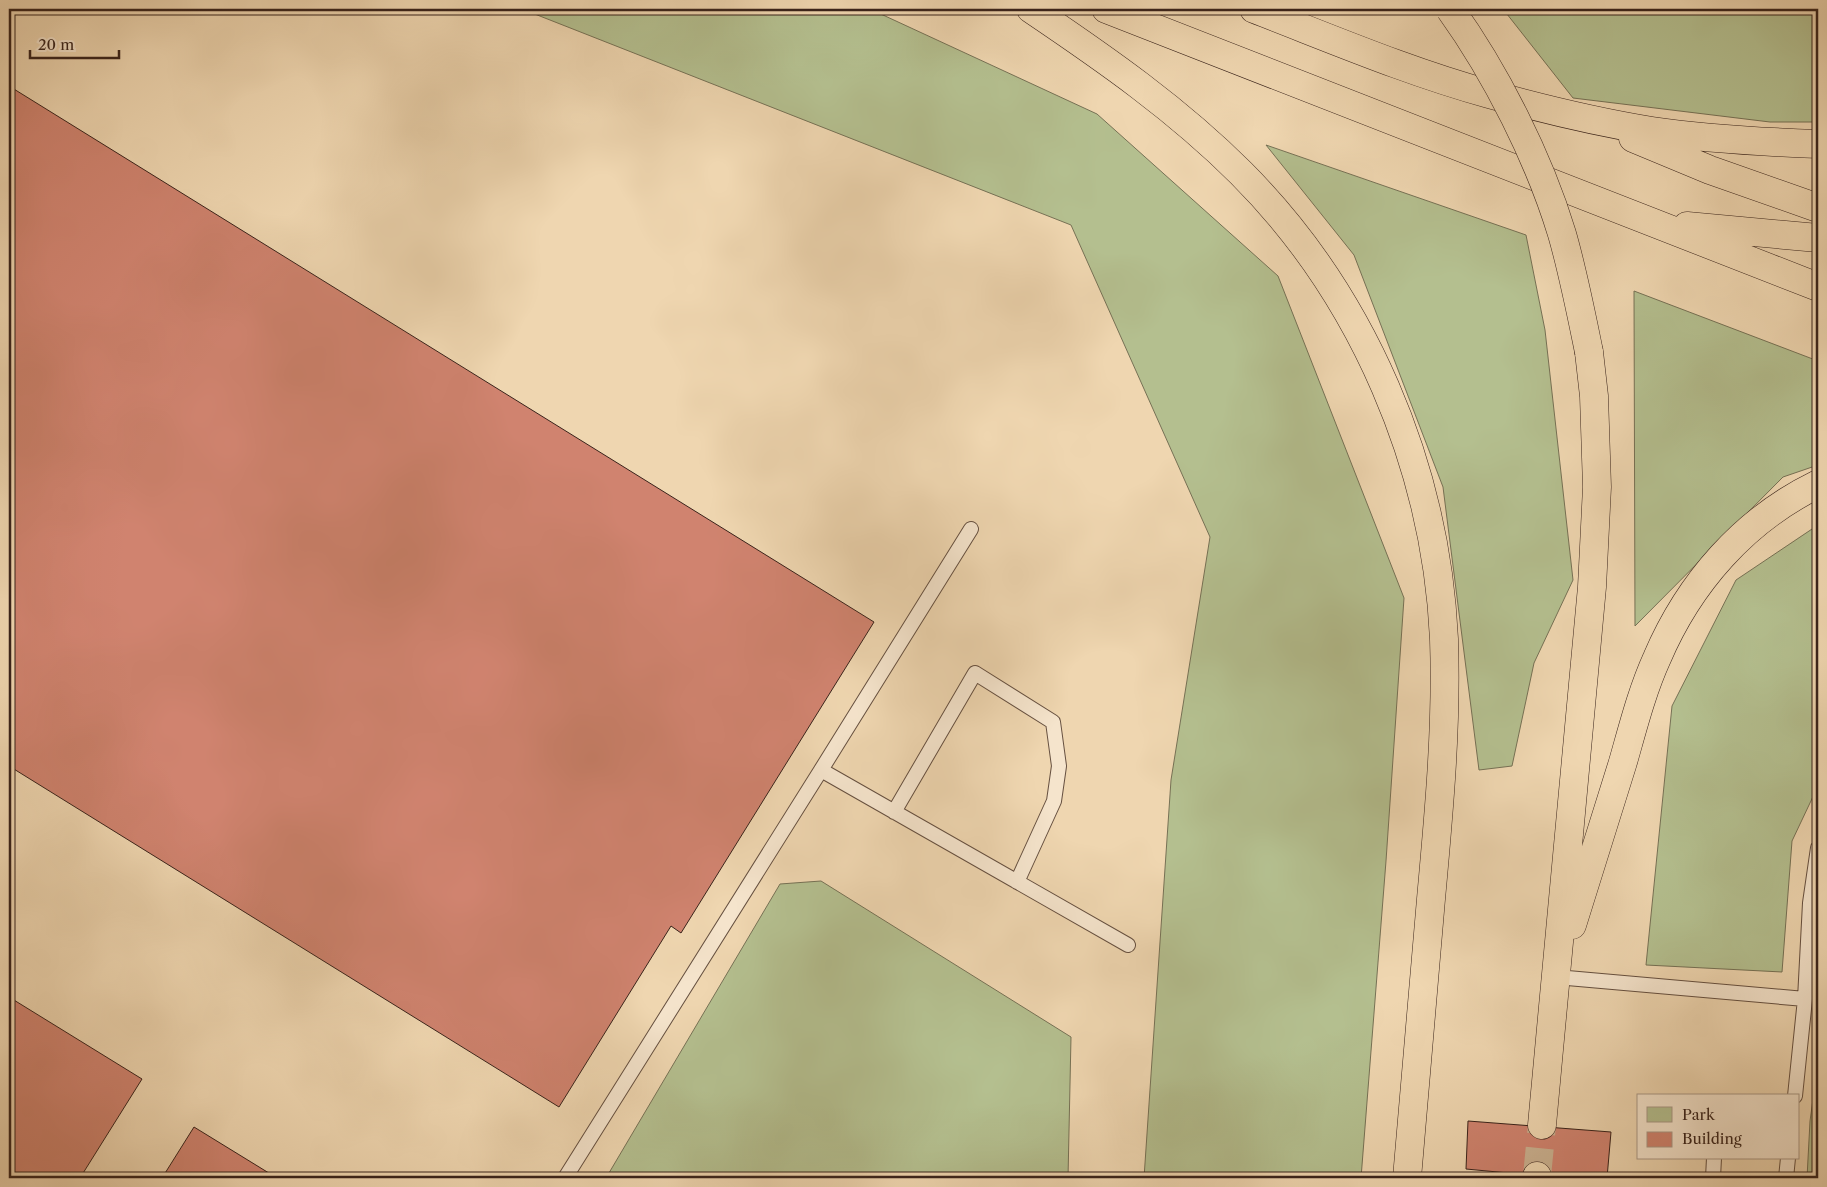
<svg xmlns="http://www.w3.org/2000/svg" width="1827" height="1187" viewBox="0 0 1827 1187" font-family="'Libre Caslon Text',serif">
<rect width="100%" height="100%" fill="#efd6b0"/>
<filter id="stains"><feTurbulence type="fractalNoise" baseFrequency=".004" numOctaves="4"/><feColorMatrix values="0 0 0 0 .2 0 0 0 0 .09 0 0 0 0 .02 0 0 0 .5 -.17"/></filter>
<radialGradient id="worn" r=".72"><stop offset=".6" stop-color="#630" stop-opacity="0"/><stop offset="1" stop-color="#630" stop-opacity=".3"/></radialGradient>
<path fill="#b4bf8f" stroke="#767155" d="M522,9h348l227,105 181,162 126,322 -18,263 -25,317h-217l27,-398 39,-243 -139,-312z
M1503,9h315v113h-48l-197,-24z
M1266,145l260,90 19,95 28,250 -39,83 -22,103 -33,4 -36,-283 -89,-232z
M1634,291l184,70v104l-35,12 -148,149z
M1818,525v261l-26,55 -10,131 -136,-7 26,-259 64,-126z
M821,881l250,156 -3,141h-462l174,-294z
M1818,1063v115h-11l3,-57z"/>
<path fill="#d0836f" stroke="#39231b" d="M9,86l865,536 -193,311 -10,-7 -112,181 -550,-341z
M9,997l133,82 -62,99h-71z
M1468,1121l143,11 -4,46h-46l-95,-9z
M194,1127l83,51h-115z"/>
<g fill="none" stroke-linecap="round" stroke-linejoin="round">
<path stroke="#cbb292" stroke-width="28" stroke-dasharray="28 14" stroke-linecap="butt" d="M1537,1176l5,-51"/>
<defs>
<path id="service" d="M821,770l150,-241
M894,812l81,-139 78,49 6,44 -5,35 -37,81
M1556,977l249,22
M1795,1096l10,-97 5,-96 8,-55
M565,1178l256,-408 307,175
M1713,1178l1,-20
M1786,1178l2,-20"/>
<path id="motorway" d="M1031,9c74,50 146,100 210,164 122,122 195,293 203,466 3,87 -5,173 -13,260 -8,93 -16,186 -24,279
M1106,9l712,278
M1254,9c78,30 155,63 235,85 54,15 108,28 163,37 55,8 111,11 166,13
M1633,138l77,32 108,38
M1687,226l131,12
M1572,925c17,-54 34,-108 51,-163 10,-35 19,-71 34,-104 32,-75 87,-138 161,-174
M1542,1125l50,-538 5,-100 -3,-91 -5,-44
M1537,1178v-2"/>
</defs>
<use href="#service" stroke="#665040" stroke-width="16"/>
<use href="#motorway" stroke="#39231b" stroke-width="29"/>
<use href="#service" stroke="#f5e4cc" stroke-width="14"/>
<use href="#motorway" stroke="#efd6b0" stroke-width="28"/>
<defs>
<path id="motorway-bridge" d="M1450,9c46,64 89,149 112,225 11,38 19,79 27,118"/>
</defs>
<use href="#motorway-bridge" stroke="#39231b" stroke-width="29" stroke-linecap="butt"/>
<use href="#motorway-bridge" stroke="#efd6b0" stroke-width="28"/>
</g>
<rect width="1827" height="1187" fill="none" stroke="#efd6b0" stroke-width="30"/>
<rect x="10" y="10" width="1807" height="1167" fill="none" stroke="#39231b" stroke-width="2.5"/>
<rect x="15" y="15" width="1797" height="1157" fill="none" stroke="#39231b"/>
<rect x="1637" y="1094" width="162" height="65" fill="#f5e4cc" stroke="#aa9785"/>
<rect x="1647" y="1107" width="25" height="15" fill="#b4bf8f" stroke="#aa9785"/>
<text x="1682" y="1120" font-size="15" fill="#39231b">Park</text>
<rect x="1647" y="1132" width="25" height="15" fill="#d0836f" stroke="#aa9785"/>
<text x="1682" y="1144" font-size="15" fill="#39231b">Building</text>
<path d="M30 50v8h89v-8" fill="none" stroke="#39231b" stroke-width="2.5"/>
<text x="38" y="50" font-size="15" fill="#39231b" stroke="#f5e4cc" stroke-width="4" paint-order="stroke">20 m</text>
<rect width="100%" height="100%" filter="url(#stains)"/>
<rect width="100%" height="100%" fill="url(#worn)"/>
</svg>
